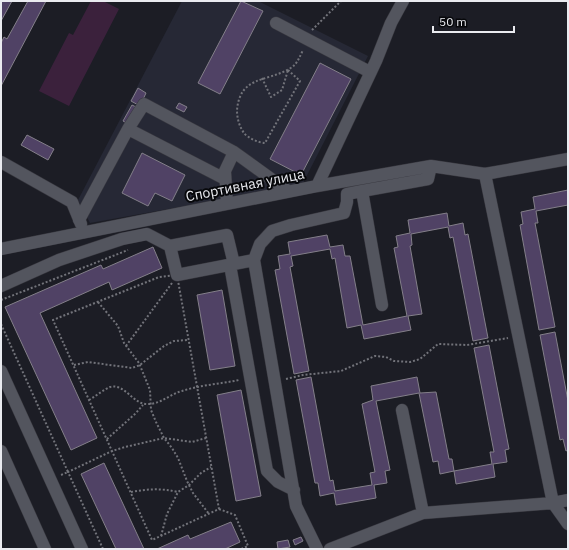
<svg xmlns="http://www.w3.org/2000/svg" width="569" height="550" viewBox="0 0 569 550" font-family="'IBM Plex Sans',sans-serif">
<rect width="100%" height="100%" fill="#1c1d25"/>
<path fill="#262835" d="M182,1h76l110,55 -66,129 -212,38 -12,-23z"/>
<path fill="#3b213c" d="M91,1h12l16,8 -50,97 -30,-15 30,-58 4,2z"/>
<path fill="#504265" stroke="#837f89" d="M1,1h11l-11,20z
M28,1h18l-45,85v-43l3,-6 3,2z
M241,1l22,10 -43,83 -22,-11z
M320,63l31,16 -50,96 -31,-16z
M138,88l8,5 -6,13 -9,-5z
M179,103l8,4 -3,5 -8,-4z
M132,105l4,2 -8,17 -5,-3z
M27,135l27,14 -6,11 -27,-15z
M142,153l43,22 -13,26 -17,-8 -7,13 -26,-13z
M568,190v15l-32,6 2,12h-3l20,104 -16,3 -19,-105 3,-1 -2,-12 14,-3 -2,-12z
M447,213l2,13 14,-3 2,12 3,-1 20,104 -15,3 -20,-104 -3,1 -2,-11 -37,7 1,11 -2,1 12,68 -14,2 3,14 -47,9 -3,-14 -14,3 -12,-70 -3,1 -2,-10 -39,7 2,10 -3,1 19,104 -15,3 -19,-104 5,-1 -2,-13 12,-2 -2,-12 39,-7 3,12 13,-2 2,11h5l13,69 44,-9 -13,-68 4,-1 -2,-11 14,-3 -2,-13z
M153,247l9,21 -50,22 -3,-8 -69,31 57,125 -26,12 -66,-143 96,-42 2,4z
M222,290l13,76 -25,4 -13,-75z
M555,332l13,69v49l-2,1 -3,-12 -3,1 -20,-105z
M489,345l20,104 -4,1 2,12 -14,2 2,13 -39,7 -2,-13 -14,3 -2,-13 -5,1 -14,-69 -43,8 14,69 -5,1 2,12 -13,2 2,13 -40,7 -2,-12 -14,3 -2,-13h-3l-19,-103 15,-3 19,104 3,-1 2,11 37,-6 -2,-12 5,-1 -13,-68 11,-4 -2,-14 46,-9 3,16 16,-1 13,67h3l2,12 38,-7 -2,-12h4l-20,-104z
M241,390l20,106 -25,5 -19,-106z
M104,463l40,86h-28l-35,-75z
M231,522l9,20 -15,7h-68l31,-14 2,4z
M301,537l2,4 -8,4 -2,-5z
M288,540l2,7 -12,2 -1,-7z"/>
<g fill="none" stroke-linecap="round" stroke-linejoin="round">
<defs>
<path id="minor" d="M276,23l94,49
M128,129l16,-25 90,48
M1,162l71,40 9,22
M485,174l68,329 15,21
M317,186l114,-20 54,8 83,-15
M227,203l-2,-32 9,-19 54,39
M79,220l49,-91 97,50
M1,249l316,-63 59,-125 15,-38 12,-22
M254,260l42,246 21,43
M234,264l-7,-29 -57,11 7,29 77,-15 6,-16 12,-13 19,-6 53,-12 3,-11v-8l15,-3
M230,265l37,206 11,11 16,8
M1,286l58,-26 63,-21 25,-5 23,12
M382,305l-20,-114 66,-12 3,-13
M1,371l81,178
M402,410l21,103
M1,451l44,98
M330,549l93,-36 130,-10 15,-3"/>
</defs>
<use href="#minor" stroke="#393940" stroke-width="13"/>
<path stroke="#72737a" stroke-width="2" stroke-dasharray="2 2" stroke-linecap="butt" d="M312,30l29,-29
M288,70l12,11 -35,62c-6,0 -17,-5 -21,-10 -5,-7 -7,-15 -7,-23 3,-34 29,-28 52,-41 8,-4 10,-11 14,-19
M262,78l9,19 11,-7 6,-20
M177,275l42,234 -67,31 -99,-220 106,-43z
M1,300l127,-50
M98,302l20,24 6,17 15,20 11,27 1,20 5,12 8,16 8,10 6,10 9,23 6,12 16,21
M1,324l67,148 -7,3
M126,346l46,-63
M74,365l14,-3 44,6 8,-3 24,-19 10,-5 14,-1
M286,379l17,-4 38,-4 34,-15 11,1 8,4 16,1 10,-3 18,-15 29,1 41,-7
M89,400c7,-4 14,-10 21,-13 15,-4 23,18 38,17 13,0 22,-10 34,-13 18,-6 38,-7 57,-11
M107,439l29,-26 7,-8
M131,492c16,-3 30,-4 47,0
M219,509l16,6 13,31 -7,3
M161,536l6,-22 11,-22 11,-7 12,-12 10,-6
M103,549l-35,-77 44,-21 13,-4 39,-9 28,4 14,-4"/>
<use href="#minor" stroke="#53555e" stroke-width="12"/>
</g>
<g text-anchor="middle" stroke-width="4" stroke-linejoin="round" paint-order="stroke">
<g font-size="14" fill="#eaebf0" stroke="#07080b">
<text transform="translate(245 185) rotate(-11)" y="5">Спортивная улица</text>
</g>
</g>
<rect width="569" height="550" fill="none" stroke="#eaebf0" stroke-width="4"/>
<path d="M433 26v6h81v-6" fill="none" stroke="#eaebf0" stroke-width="2"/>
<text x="439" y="26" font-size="12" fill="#eaebf0" stroke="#07080b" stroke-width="3" paint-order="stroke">50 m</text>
</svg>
